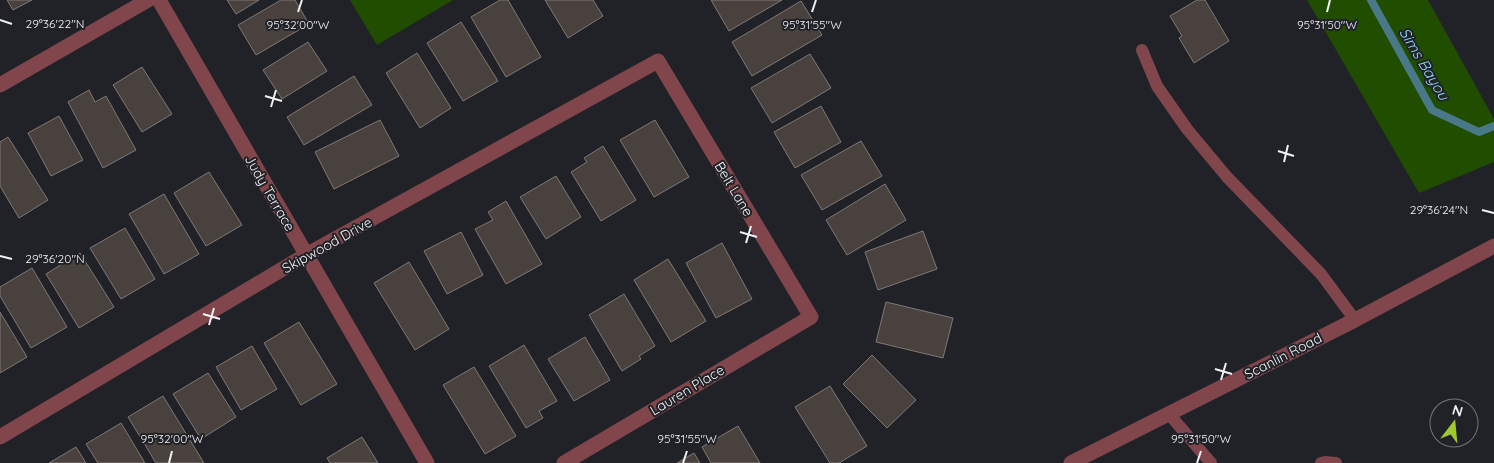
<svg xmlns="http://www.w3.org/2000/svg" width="1494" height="463" viewBox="0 0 1494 463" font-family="Quicksand,sans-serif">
<rect width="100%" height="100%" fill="#202227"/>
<path fill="#204d00" d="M350,0h103l-76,45z
M1307,0h121l66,119v43l-75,31z"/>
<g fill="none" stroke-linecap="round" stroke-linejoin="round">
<path stroke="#497988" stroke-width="8" d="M1371,0l61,110 47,22 15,-6"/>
</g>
<path fill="#48413e" stroke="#807875" d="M7,0h25l-19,10z
M227,0h32l-23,14z
M281,0h14l14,24 -53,31 -18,-30z
M500,0h8l33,57 -35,20 -35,-60z
M545,0h48l10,16 -35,22z
M711,0h71l-53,31z
M1197,0h8l24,41 -35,22 -15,-25 3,-2 -12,-20z
M801,1l21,34 -70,41 -20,-34z
M461,22l37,59 -35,20 -36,-58z
M308,42l19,29 -45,28 -19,-29z
M417,53l34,55 -31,20 -34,-55z
M810,54l21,34 -59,35 -21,-35z
M142,67l30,47 -30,18 -29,-47z
M354,76l18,29 -68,40 -17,-28z
M89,90l6,12 11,-6 30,54 -33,18 -35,-66z
M821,106l20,36 -46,26 -21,-36z
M59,116l24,44 -32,16 -23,-43z
M380,120l19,36 -65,33 -19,-37z
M655,120l34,57 -35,20 -34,-57z
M8,137l40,63 -29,18 -19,-32v-44z
M861,141l21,35 -60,34 -21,-35z
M603,146l33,54 -35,21 -30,-49 16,-10 -3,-4z
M209,172l33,53 -36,21 -32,-53z
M556,176l25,41 -35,22 -26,-42z
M885,184l21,36 -59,35 -21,-35z
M164,194l35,60 -35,20 -35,-60z
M506,201l36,63 -36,20 -31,-55 18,-9 -5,-8z
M125,228l30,51 -34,20 -31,-51z
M923,231l14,38 -59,21 -13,-38z
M461,232l22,43 -36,19 -23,-43z
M722,243l30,56 -36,19 -30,-55z
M80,253l34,54 -35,21 -33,-54z
M668,259l38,62 -35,21 -37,-62z
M409,262l40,67 -34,21 -41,-67z
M32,268l35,59 -36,21 -31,-52v-9z
M624,294l31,52 -16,10 2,3 -19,12 -33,-56z
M886,302l67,16 -10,40 -67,-16z
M0,312l27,45 -27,16z
M299,322l38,62 -36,21 -37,-62z
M585,337l25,43 -36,21 -26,-42z
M524,345l33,56 -18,10 4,7 -17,10 -37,-62z
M252,346l25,43 -36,21 -25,-43z
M872,355l44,45 -29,28 -44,-44z
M474,367l42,69 -31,18 -42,-69z
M208,373l28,44 -35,22 -28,-45z
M830,386l37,60 -28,17h-9l-35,-56z
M163,396l41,67h-48l-28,-46z
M121,423l24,40h-47l-12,-19z
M738,426l22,37h-49l-9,-16z
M362,437l16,26h-48l-3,-5z
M76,447l10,16h-37z
M694,453l6,10h-23z"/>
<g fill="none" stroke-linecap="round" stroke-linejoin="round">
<path stroke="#80464b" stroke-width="12" d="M1142,50l15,36 30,43 40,48 94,97 34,46
M1169,414l42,49
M1321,463l4,-1 11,1"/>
<path stroke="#80464b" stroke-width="15" d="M159,0l268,463
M0,85l148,-85
M0,437l306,-182 352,-194 153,256 -247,146"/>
<path stroke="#80464b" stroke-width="15" d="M1071,463l284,-143 139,-74"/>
</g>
<path fill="none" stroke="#f0f1f5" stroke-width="2" d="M298,12l4,-12M812,12l4,-12M1327,12l3,-12M0,20l12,4M265,96l17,5M271,107l5,-17M1278,151l16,5M1284,162l4,-17M1482,210l12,3M740,232l17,5M746,243l5,-17M0,256l12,3M203,314l17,5M209,325l5,-17M1215,369l17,5M1221,380l5,-17M169,463l3,-12M683,463l4,-12M1197,463l4,-12"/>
<g text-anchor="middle" stroke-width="4" stroke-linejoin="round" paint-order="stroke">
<g font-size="14" fill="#f0f1f5" stroke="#202227">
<text transform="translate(734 189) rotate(59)" y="5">Belt Lane</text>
<text transform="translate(270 193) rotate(60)" y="5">Judy Terrace</text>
<text transform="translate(327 245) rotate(-29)" y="5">Skipwood Drive</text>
<text transform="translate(1283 356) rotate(-27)" y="5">Scanlin Road</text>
<text transform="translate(687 390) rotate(-31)" y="5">Lauren Place</text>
</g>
<g font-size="15" font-style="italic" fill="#8cd8f8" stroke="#202227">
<text transform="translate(1424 64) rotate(59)" y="5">Sims Bayou</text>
</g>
</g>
<g font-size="12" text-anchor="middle" fill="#f0f1f5" stroke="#202227" stroke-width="4" stroke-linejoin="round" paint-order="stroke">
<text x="55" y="28">29°36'22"N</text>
<text x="298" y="29">95°32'00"W</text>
<text x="812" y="29">95°31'55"W</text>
<text x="1327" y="29">95°31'50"W</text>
<text x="1439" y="214">29°36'24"N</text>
<text x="55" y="263">29°36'20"N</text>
<text x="172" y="443">95°32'00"W</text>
<text x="687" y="443">95°31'55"W</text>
<text x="1201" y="443">95°31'50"W</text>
</g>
<g transform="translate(1454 423) rotate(16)"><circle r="24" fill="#202227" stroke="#737579"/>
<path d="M0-4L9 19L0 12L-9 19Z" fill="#9eca2f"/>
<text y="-8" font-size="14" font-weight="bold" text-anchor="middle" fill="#f0f1f5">N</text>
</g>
</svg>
